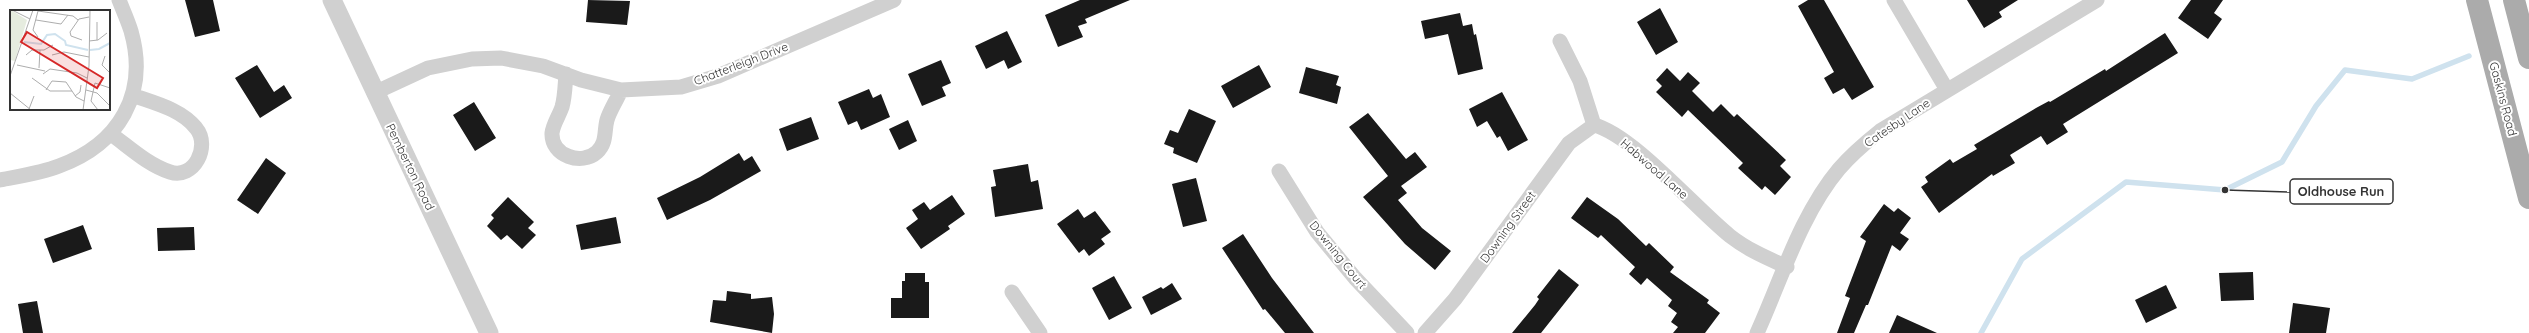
<svg xmlns="http://www.w3.org/2000/svg" width="2529" height="333" viewBox="0 0 2529 333" font-family="Quicksand,sans-serif">
<rect width="100%" height="100%" fill="#fff"/>
<g fill="none" stroke-linecap="round" stroke-linejoin="round">
<path stroke="#cfe2ee" stroke-width="5.5" d="M1981,333l41,-74 104,-77 99,8 57,-28 34,-56 29,-36 67,9 57,-23"/>
</g>
<path fill="#1a1a1a" d="M185,0h28l7,31 -25,6z
M588,0l42,1 -3,24 -41,-3z
M1080,0h50l-45,19 2,4 -9,3 5,11 -25,10 -13,-32z
M1808,0h16l50,87 -22,13 -8,-12 -11,6 -9,-16 10,-6 -36,-66z
M1967,0h51l-19,12 3,5 -18,11z
M2191,0h32l-9,13 8,6 -14,20 -30,-21z
M1660,8l18,34 -22,13 -19,-33z
M1460,13l3,13 9,-2 2,11 2,-1 7,35 -25,6 -10,-41 -23,5 -4,-18z
M1007,31l15,31 -14,7 -4,-9 -18,9 -11,-23z
M2165,33l13,20 -115,71 5,8 -21,13 -6,-9 -31,19 5,8 -22,13 -1,-2 -53,39 -18,-26 7,-5 -3,-5 25,-18 3,4 24,-14 -3,-4 62,-37 13,-7 1,1 55,-33 1,2z
M941,60l10,23 -9,4 4,9 -24,10 -14,-32z
M257,65l17,27 10,-7 8,13 -32,20 -25,-40z
M1259,65l12,22 -38,21 -12,-22z
M1306,67l33,9 -3,9 5,2 -4,17 -38,-11z
M1667,68l13,13 8,-9 12,11 -8,8 21,21 8,-8 13,13 3,-3 49,46 -6,6 11,11 -16,18 -10,-9 -3,4 -24,-22 5,-5 -55,-53 -6,7 -26,-25 6,-6 -6,-6z
M869,89l4,9 8,-4 9,23 -29,13 -4,-9 -9,4 -10,-23z
M1502,92l26,48 -20,11 -8,-15 -3,2 -10,-17 -10,6 -8,-18z
M474,102l22,36 -21,13 -22,-36z
M1189,109l27,12 -19,42 -24,-10 1,-5 -10,-4 6,-14 8,3z
M1368,113l38,46 9,-7 12,15 -26,19 6,7 -9,7 24,28 29,23 -16,19 -30,-26 -42,-47 25,-21 -39,-49z
M811,117l8,22 -32,12 -8,-22z
M908,120l9,21 -18,9 -10,-21z
M739,153l5,8 8,-5 9,15 -51,29 -43,20 -10,-22 43,-21z
M266,158l20,15 -28,41 -21,-14z
M1028,164l3,18 7,-2 5,29 -48,8 -4,-30 5,-1 -3,-16z
M1196,178l11,43 -24,6 -11,-43z
M952,195l13,19 -17,12 2,3 -29,20 -15,-21 12,-9 -6,-9 12,-8 6,8z
M508,197l26,25 -6,6 8,7 -14,14 -15,-14 -6,5 -14,-14 7,-8 -3,-3z
M1587,197l31,22 28,27 3,-3 25,24 -4,5 39,28 -2,3 13,10 -15,20h-32l5,-6 -7,-5 6,-9 -9,-7 4,-6 -25,-22 -6,7 -12,-11 6,-7 -34,-32 -3,3 -27,-20z
M1884,204l10,8 4,-4 13,10 -11,15 9,6 -9,12 -8,-6 -24,60h-2l-12,28h-17l13,-35 -5,-2 21,-55 -6,-4z
M1078,209l6,9 11,-7 16,21 -10,7 4,5 -16,12 -5,-7 -5,4 -22,-29z
M616,217l5,26 -40,7 -5,-25z
M83,225l9,24 -39,14 -9,-24z
M194,227l1,23 -37,1 -1,-23z
M1243,234l29,44 42,55h-29l-20,-24 -2,1 -41,-62z
M1559,269l20,16 -38,48h-29l23,-28 4,-6 -2,-2z
M2253,272l1,28 -33,1 -2,-28z
M905,273h20v9h4v36h-38v-20h11v-17h3z
M1114,276l18,32 -23,12 -17,-32z
M1172,283l10,16 -31,16 -9,-18 19,-10 2,2z
M2166,285l11,23 -31,15 -11,-23z
M727,291l24,3v5l21,-2 2,17 -2,19 -62,-11 3,-22 13,1z
M37,301l6,32h-20l-5,-29z
M2293,303l37,5 -4,25h-37z
M1897,315l40,18h-48z"/>
<g fill="none" stroke-linecap="round" stroke-linejoin="round">
<path stroke="#d0d0d0" stroke-width="15" d="M1894,0l53,90
M1560,41l20,40 14,44
M566,74c-1,11 -1,23 -4,33 -3,9 -9,17 -10,26 -1,23 30,33 45,19 10,-9 7,-21 10,-32 3,-10 10,-20 14,-30
M374,93l54,-25 44,-9 29,-1 42,8 38,14 40,10 60,-3 37,-11 176,-76
M1594,125c39,10 102,84 136,111 18,14 37,22 57,31
M111,134c18,13 37,31 59,38 24,8 41,-26 26,-44 -15,-19 -42,-25 -64,-33
M1279,171l38,61 38,46 52,55
M0,180c20,-4 41,-7 59,-14 60,-22 90,-72 72,-135 -3,-10 -8,-21 -12,-31
M1012,292l28,41
M1425,333l30,-34 114,-156 25,-18
M1757,333c24,-53 44,-119 82,-164 12,-14 26,-26 41,-38l217,-131"/>
<path stroke="#d0d0d0" stroke-width="19" d="M332,0l157,333"/>
<path stroke="#ababab" stroke-width="22" d="M2477,0l52,198
M2514,0l15,58"/>
</g>
<g text-anchor="middle" stroke-width="4" stroke-linejoin="round" paint-order="stroke">
<g font-size="12" fill="#333" stroke="#fff">
<text transform="translate(741 64) rotate(-21)" y="4">Chatterleigh Drive</text>
<text transform="translate(2503 99) rotate(75)" y="4">Gaskins Road</text>
<text transform="translate(1897 123) rotate(-34)" y="4">Catesby Lane</text>
<text transform="translate(410 167) rotate(64)" y="4">Pemberton Road</text>
<text transform="translate(1654 169) rotate(41)" y="4">Habwood Lane</text>
<text transform="translate(1508 227) rotate(-54)" y="4">Downing Street</text>
<text transform="translate(1338 255) rotate(51)" y="4">Downing Court</text>
</g>
</g>
<g transform="translate(10 10)">
<rect width="100" height="100" fill="#fff"/>
<path d="M1,0l16,10 -12,41 -5,-1z" fill="#e6ecdf"/>
<path fill="none" stroke="#cfe2ee" stroke-width="2" d="M14,32l17,2 6,-9 8,-1 10,7 1,4 22,5M80,40l9,-1 11,-6"/>
<path fill="none" stroke="#adadad" stroke-width="1" d="M2,0l18,9M28,1l35,5 5,4M28,1l-5,19 5,7M26,10l25,4 7,-9M87,12v18M72,30l-11,-4 -1,-4 9,-13 10,-2M79,31l9,-1 9,-7M16,45l6,-5h12l9,-5M42,45l12,-3 25,5M95,46l-3,9 8,8M7,55l28,6M29,58l1,-18M33,64l7,-5 27,4 10,5M0,66l23,-66M22,68l18,13h22M85,73l-4,18 7,9M85,73l15,5M36,80l6,-9 14,1 10,15 8,4M76,80l11,3 13,13M0,83l21,17M65,86l5,-4 1,-7M19,99l5,-13M73,100l6,-44 1,-56"/>
<path fill="#d62828" fill-opacity="0.15" stroke="#d62828" stroke-width="2" d="M17,22l76,46 -6,10 -76,-46z"/>
<rect width="100" height="100" fill="none" stroke="#333" stroke-width="2"/>
</g>
<path fill="none" stroke="#333" stroke-width="1.5" d="M2225 190L2290 192"/>
<circle fill="#333" stroke="#fff" stroke-width="1.5" cx="2225" cy="190" r="4"/>
<rect fill="#fff" stroke="#333" stroke-width="1.5" x="2290" y="179" width="103" height="25" rx="4"/>
<g font-size="13" text-anchor="middle" font-weight="bold" fill="#333">
<text x="2341" y="196">Oldhouse Run</text>
</g>
</svg>
